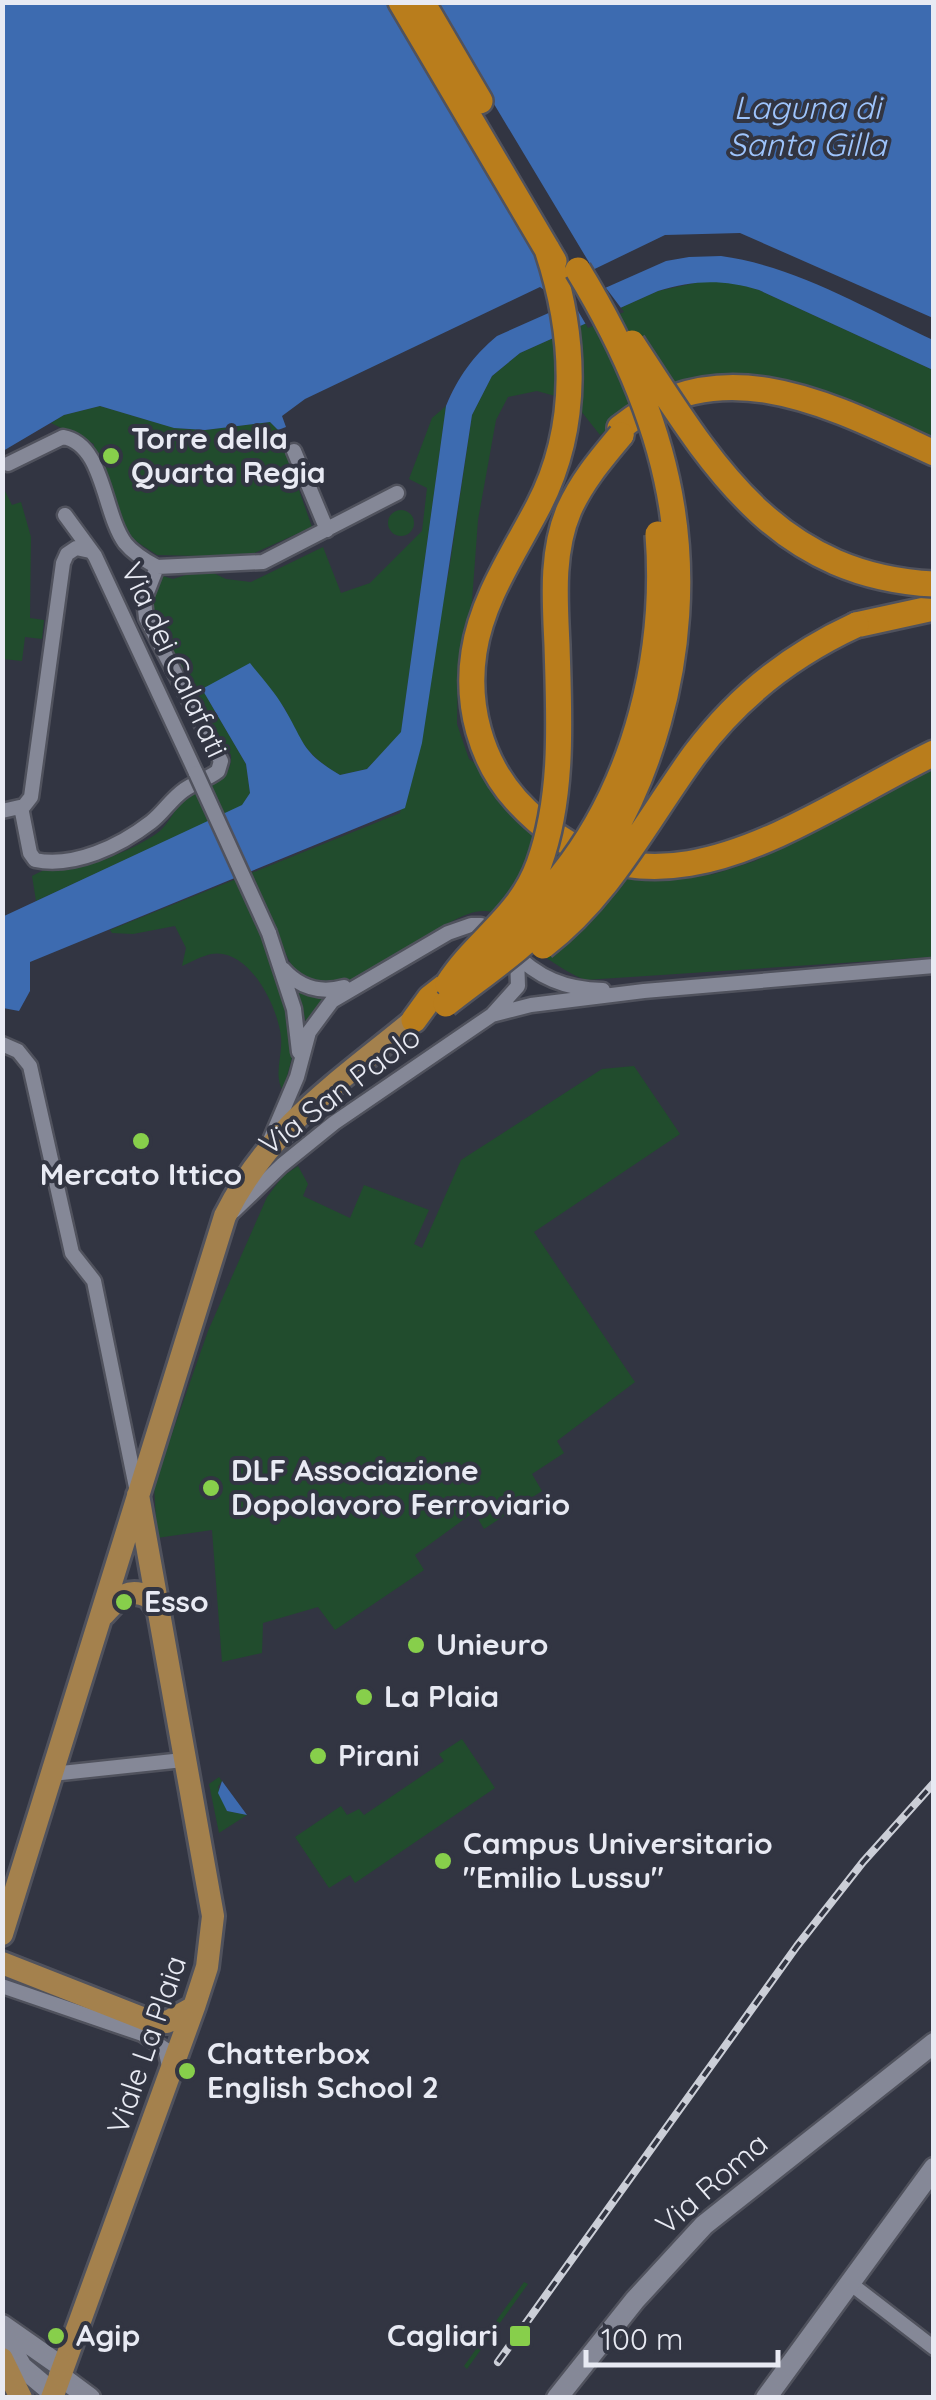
<svg xmlns="http://www.w3.org/2000/svg" width="936" height="2400" viewBox="0 0 936 2400" font-family="Quicksand,sans-serif">
<rect width="100%" height="100%" fill="#323542"/>
<path fill="#214c2d" d="M704,281h26l29,9 174,80v74l-111,-52 -172,4 -50,39 -27,-34 -36,-10 -29,6 -12,23 -18,100 -6,81 -14,61 -1,62 12,35 16,11 10,20 23,28 46,36 64,21 58,3 28,-4 41,-13 178,-93v189l-348,23c-14,-6 -27,-14 -40,-23 -17,-13 -37,-45 -60,-46 -45,-3 -142,111 -188,61 -9,-10 -15,-28 -22,-41l-11,5 19,59 10,59 -10,37c-10,-16 0,-36 -2,-54 -3,-30 -32,-90 -70,-83 -9,2 -20,8 -29,12l4,-18 -11,-22 -42,8 -21,-1 -2,-3 290,-117 49,-243 23,-155 20,-39 28,-23 138,-62z
M100,406l75,22 30,2 65,-8 8,8 34,97 -66,30 -89,-2 -29,-19 -7,-9 -27,-74v-9l-43,-21 13,-8z
M446,406l-45,327 -34,36 -27,6c-34,-20 -40,-34 -56,-68l-82,-18 44,75 4,29 -8,13 -206,95 -4,-25c30,-17 49,-6 74,-17 17,-7 41,-17 55,-29 11,-11 16,-27 29,-36 17,-12 43,-13 41,-39l-38,-62 -43,-85 13,-32 10,3 32,-10 21,10 25,3 72,-35 18,46 29,-10 52,-52 5,-43 -18,-9 23,-61z
M3,487l9,18 9,-3 10,35 -1,81 14,2 -2,19 -17,-2 -3,24 -19,-2z
M388 523a13 13 0 1 1 26 0a13 13 0 1 1-26 0Z
M296,988l33,9 -22,29z
M634,1066l46,68 -146,98 101,150 -78,59 7,12 -32,21 10,17 -58,38 -10,-17 -59,43 9,15 -89,60 -17,-23 -55,16 -1,30 -40,9 -10,-132 -55,8 -3,-53 54,-154 59,-134 16,-21 15,-10 10,18 -5,12 47,22 14,-33 65,25 -15,34 8,4 39,-88 141,-91z
M462,1739l33,49 -140,95 -5,-8 -21,13 -34,-51 46,-31 6,9 12,-6 5,6 80,-54 -5,-7z
M219,1777l3,4 -4,6 9,24 20,4 -28,18 -10,-49z
M524,2282l4,2 -61,85 -3,-3z"/>
<path fill="#3d6bb0" d="M2,3h931v315l-193,-85 -75,2 -118,57 -7,-5 -235,112 -23,17 4,11 -8,3 -8,-8 -65,8 -31,-2 -74,-22 -36,9 -61,36z
M721,256c74,10 146,53 212,84v30l-174,-80c-36,-11 -66,-10 -101,1l-138,62 -28,23 -20,39 -50,328 -17,65 -375,154v29l-11,20 -16,-3 2,-31h-3v-60l240,-112 8,-12 -4,-29 -44,-75 48,-26c11,14 25,29 34,45 21,35 17,44 56,67l27,-6 34,-37 45,-326c12,-29 27,-50 51,-70l169,-75 23,-4z
M222,1781l25,34 -20,-4 -9,-18z"/>
<path fill="#323542" d="M391,3l91,81 114,190 -23,8 -24,14 -11,-42z
M603,284l21,28 -36,16 -17,-29z"/>
<g fill="none" stroke-linecap="round" stroke-linejoin="round">
<defs>
<path id="street" d="M294,451l33,79
M8,464l55,-27c41,7 40,76 62,106 8,10 21,18 32,24l-13,33 2,18 75,143 -3,10c-10,8 -23,11 -34,19 -13,9 -21,23 -33,32 -31,24 -77,46 -116,38l-5,-7 -9,-46
M65,515l30,41 101,217
M157,567l106,-5 134,-69
M2,811l22,-5 7,-9 32,-234 4,-9 9,-6 14,3
M269,933l25,76 5,43
M511,950c27,28 54,39 92,40
M283,969c16,18 37,25 61,18
M493,1014l25,-28 -1,-29
M2,1044l16,7 12,15 42,187 22,28 43,211
M271,1138l26,-61 12,-45 23,-31 116,-68 23,-8h10l15,10
M234,1211l48,-46 52,-42 158,-108 39,-10 113,-14 290,-25
M52,1774l131,-14
M2,1986l140,48 23,15 4,17
M851,2284l83,64"/>
<path id="secondary" d="M2,2325l60,42
M2,2332l20,35 31,26
M59,2375l31,23
M557,2398l78,-98 69,-75 230,-182
M766,2398l168,-230"/>
<path id="primary" d="M104,1614c14,-15 23,-28 45,-17l10,14
M2,1934l223,-718c45,-90 114,-134 189,-196
M2,1963l145,57 20,2 27,-15
M2,2359l19,39
M52,2398l142,-391 13,-40 6,-51 -75,-421"/>
<path id="highway" d="M401,2l153,259
M422,2l58,99
M547,249c28,84 34,176 -9,258 -24,46 -56,92 -64,145 -8,52 6,108 42,148 132,144 283,19 418,-47
M621,435l-1,-7c102,-82 212,-22 314,25
M856,625l78,-17
M414,1020l16,-22 18,-14"/>
</defs>
<use href="#street" stroke="#50525d" stroke-width="19"/>
<use href="#secondary" stroke="#50525d" stroke-width="25"/>
<use href="#primary" stroke="#50525d" stroke-width="28"/>
<use href="#highway" stroke="#50525d" stroke-width="30"/>
<use href="#street" stroke="#858897" stroke-width="14"/>
<use href="#secondary" stroke="#858897" stroke-width="20"/>
<use href="#primary" stroke="#a4814d" stroke-width="22"/>
<use href="#highway" stroke="#b97d1c" stroke-width="25"/>
<defs>
<path id="rail" d="M498,2362l299,-416 66,-84 71,-79"/>
</defs>
<use href="#rail" stroke="#cbced7" stroke-width="8"/>
<use href="#rail" stroke="#323542" stroke-width="4" stroke-dasharray="11" stroke-linecap="butt"/>
<defs>
<path id="street-bridge" d="M196,773l73,160"/>
<path id="highway-bridge" d="M632,343c78,119 142,233 302,241
M543,946c67,-51 103,-125 152,-192 43,-58 96,-99 161,-129
M487,952c27,-24 53,-48 75,-77 75,-94 105,-223 96,-341
M448,984c29,-45 72,-67 91,-120 25,-69 20,-147 18,-219 -2,-44 -6,-93 12,-135 13,-29 32,-51 52,-75
M446,1004c38,-30 79,-57 111,-93 95,-105 137,-264 115,-403 -13,-84 -50,-166 -94,-238"/>
</defs>
<use href="#street-bridge" stroke="#50525d" stroke-width="19" stroke-linecap="butt"/>
<use href="#highway-bridge" stroke="#50525d" stroke-width="30" stroke-linecap="butt"/>
<use href="#street-bridge" stroke="#858897" stroke-width="14"/>
<use href="#highway-bridge" stroke="#b97d1c" stroke-width="25"/>
</g>
<g fill="#87cf4b" stroke="#323542" stroke-width="4">
<circle cx="111" cy="456" r="10"/>
<circle cx="141" cy="1141" r="10"/>
<circle cx="211" cy="1488" r="10"/>
<circle cx="124" cy="1602" r="10"/>
<circle cx="416" cy="1645" r="10"/>
<circle cx="364" cy="1697" r="10"/>
<circle cx="318" cy="1756" r="10"/>
<circle cx="443" cy="1861" r="10"/>
<circle cx="187" cy="2071" r="10"/>
<circle cx="56" cy="2336" r="10"/>
<rect x="508" y="2324" width="24" height="24" rx="5"/>
</g>
<g text-anchor="middle" stroke-width="8" stroke-linejoin="round" paint-order="stroke">
<g font-size="30" font-weight="bold" fill="#e8eaf3" stroke="#323542" text-anchor="start">
<text x="131" y="449">Torre della<tspan x="131" dy="34">Quarta Regia</tspan></text>
<text x="141" y="1185" text-anchor="middle">Mercato Ittico</text>
<text x="231" y="1481">DLF Associazione<tspan x="231" dy="34">Dopolavoro Ferroviario</tspan></text>
<text x="144" y="1612">Esso</text>
<text x="436" y="1655">Unieuro</text>
<text x="384" y="1707">La Plaia</text>
<text x="338" y="1766">Pirani</text>
<text x="463" y="1854">Campus Universitario<tspan x="463" dy="34">"Emilio Lussu"</tspan></text>
<text x="207" y="2064">Chatterbox<tspan x="207" dy="34">English School 2</tspan></text>
<text x="76" y="2346">Agip</text>
<text x="498" y="2346" text-anchor="end">Cagliari</text>
</g>
<g font-size="30" fill="#e8eaf3" stroke="#323542">
<text transform="translate(174 660) rotate(65)" y="10">Via dei Calafati</text>
<text transform="translate(340 1091) rotate(-37)" y="10">Via San Paolo</text>
<text transform="translate(147 2045) rotate(-71)" y="10">Viale La Plaia</text>
<text transform="translate(712 2184) rotate(-41)" y="10">Via Roma</text>
</g>
<g font-size="32" font-style="italic" fill="#9ec4fc" stroke="#323542">
<text x="807" y="119">Laguna di<tspan x="807" dy="37">Santa Gilla</tspan></text>
</g>
</g>
<rect width="936" height="2400" fill="none" stroke="#e8eaf3" stroke-width="10"/>
<path d="M586 2350v15h192v-15" fill="none" stroke="#e8eaf3" stroke-width="5"/>
<text x="601" y="2350" font-size="30" fill="#e8eaf3" stroke="#323542" stroke-width="8" paint-order="stroke">100 m</text>
</svg>
